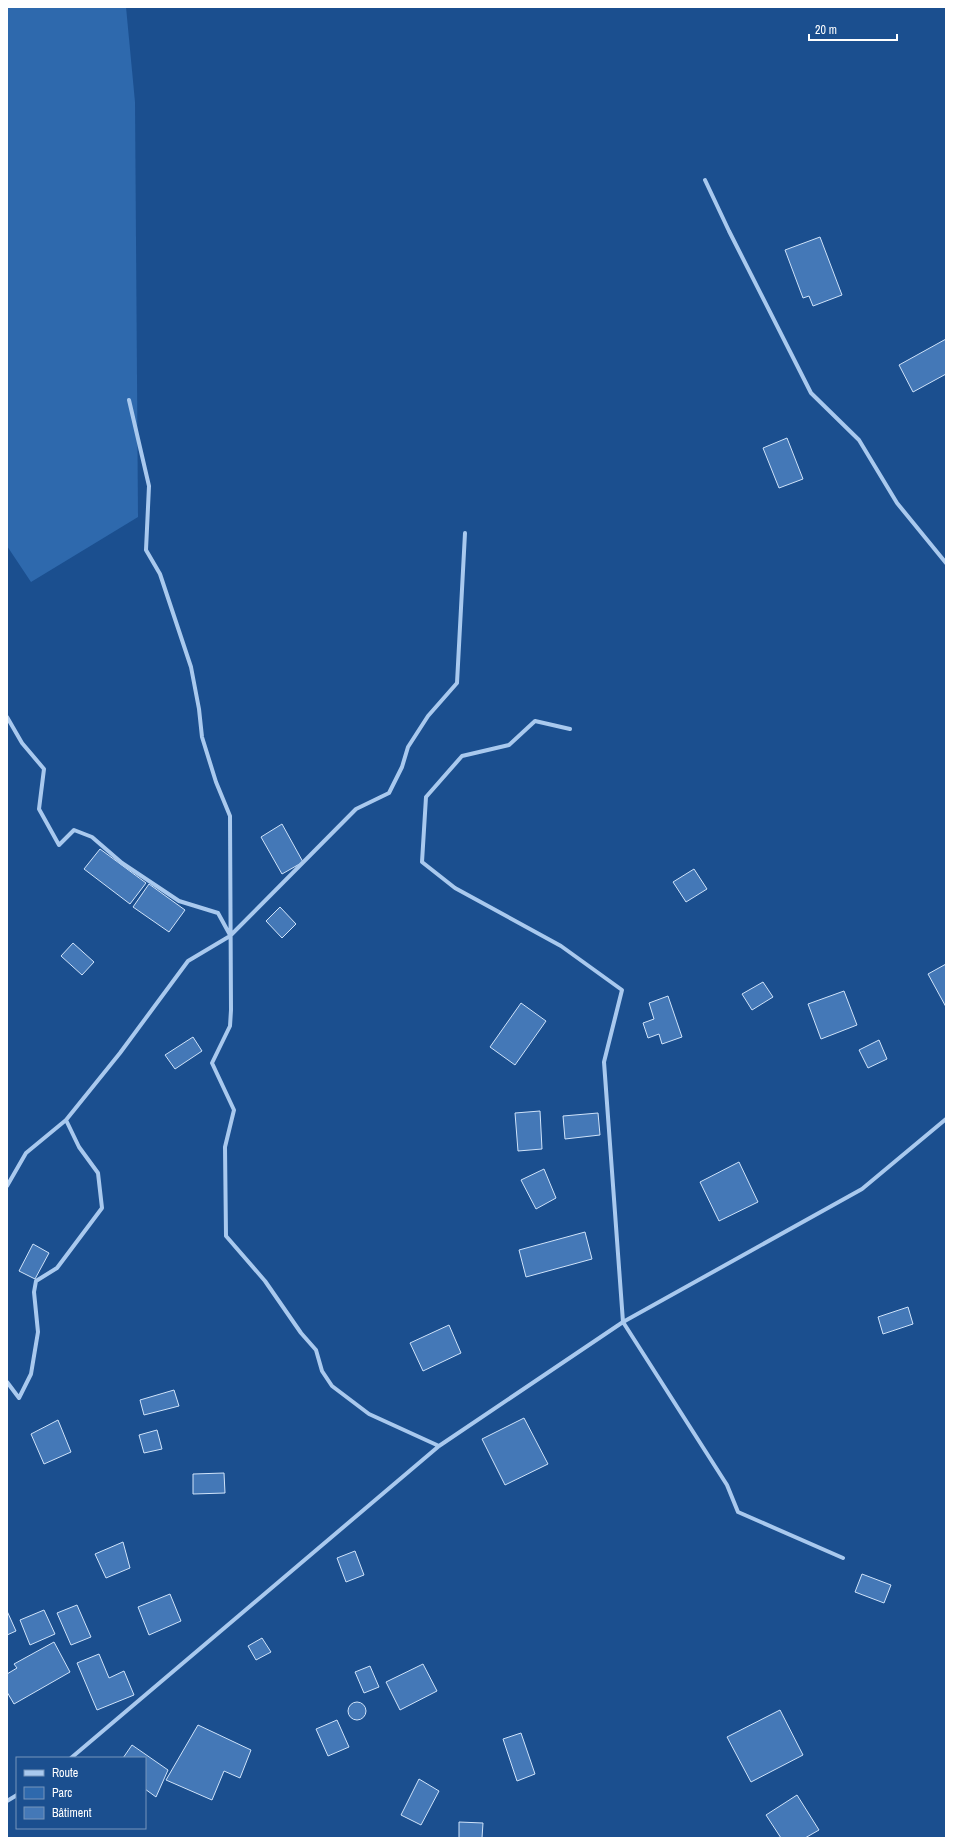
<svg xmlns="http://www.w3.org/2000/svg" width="953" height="1845" viewBox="0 0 953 1845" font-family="'Archivo Narrow',sans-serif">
<rect width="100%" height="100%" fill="#1b4f8f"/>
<path fill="#2e69ad" d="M7,7h119l9,95 3,415 -107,65 -24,-36z"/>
<path fill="#4478b7" stroke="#cfe3fa" d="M820,237l22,58 -29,11 -4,-10 -6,2 -18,-48z
M946,339v35l-33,18 -14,-27z
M787,438l16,41 -24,9 -16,-40z
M282,824l21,38 -21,12 -21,-37z
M100,849l46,34 -16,21 -46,-35z
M694,869l13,20 -21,13 -13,-20z
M149,884l36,26 -16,22 -36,-25z
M280,907l16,17 -14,14 -16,-17z
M73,943l21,19 -12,13 -21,-19z
M946,964v43l-18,-33z
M763,982l10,15 -21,13 -10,-16z
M844,991l13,34 -36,14 -13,-35z
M668,996l14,41 -20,7 -3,-10 -11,4 -5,-15 11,-4 -5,-16z
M521,1003l25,18 -31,44 -25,-18z
M193,1037l9,14 -27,18 -10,-14z
M879,1040l8,19 -19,9 -9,-18z
M540,1111l2,38 -24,2 -3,-38z
M598,1113l2,22 -35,4 -2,-23z
M739,1162l19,40 -39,19 -19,-39z
M544,1169l12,29 -20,11 -15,-29z
M585,1232l7,27 -66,18 -7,-27z
M33,1244l16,9 -14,26 -16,-8z
M908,1307l5,17 -30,10 -5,-17z
M449,1325l12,28 -38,18 -13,-28z
M174,1390l5,16 -35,9 -4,-15z
M524,1418l24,46 -43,21 -23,-46z
M58,1420l13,32 -27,12 -13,-30z
M157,1430l5,19 -18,4 -5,-18z
M224,1473l1,20 -32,1v-20z
M123,1542l7,26 -24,10 -11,-24z
M355,1551l9,24 -18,7 -9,-24z
M862,1574l29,11 -7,18 -29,-11z
M170,1594l11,27 -32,14 -11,-28z
M77,1605l14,32 -20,8 -14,-32z
M44,1610l11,24 -25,11 -10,-25z
M7,1611l9,20 -9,4z
M262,1638l9,14 -15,8 -8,-14z
M54,1642l16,30 -56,32 -7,-12v-18l10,-6 -3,-4z
M99,1654l10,24 15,-7 10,24 -37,15 -20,-47z
M423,1664l14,27 -37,19 -14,-28z
M370,1666l9,21 -15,6 -9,-21z
M348 1711a9 9 0 1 1 18 0a9 9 0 1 1-18 0Z
M780,1710l23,45 -52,27 -24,-45z
M337,1720l12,27 -21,9 -12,-27z
M198,1725l53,25 -11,28 -16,-7 -12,29 -46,-20z
M521,1733l14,41 -18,7 -14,-42z
M132,1745l36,25 -12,27 -11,-8v-31h-22z
M419,1779l20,12 -18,34 -20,-10z
M797,1795l22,35 -14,8h-24l-15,-23z
M459,1822l24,1 -1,15h-23z"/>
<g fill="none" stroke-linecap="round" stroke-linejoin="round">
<path stroke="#a9c9ee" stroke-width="4" d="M705,180l24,51 82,162 48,47 38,63 49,60
M129,400l20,86 -3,64 14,24 31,93 8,42 3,28 14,45 14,34 1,194 -1,16 -18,37 22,47 -9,37 1,89 39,45 36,52 15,17 6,21 10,15 37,28 70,32
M7,717l15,26 22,26 -5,40 20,36 15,-15 18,7 30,26 57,38 39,12 12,22
M570,729l-35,-8 -26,24 -47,11 -36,41 -4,65 33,26 106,58 61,44 -18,72 19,260 104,163 11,27 105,46
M7,1186l19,-33 40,-33 54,-67 68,-92 42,-25 126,-127 33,-16 13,-26 6,-20 20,-31 29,-33 8,-150
M7,1382l12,16 12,-24 7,-42 -4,-40 2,-11 21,-13 45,-60 -4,-35 -19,-26 -13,-27
M71,1758l368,-312 184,-124 239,-133 84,-70
M7,1801l10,-6"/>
</g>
<rect width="953" height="1845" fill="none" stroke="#ffffff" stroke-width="16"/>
<rect x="16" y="1757" width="130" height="72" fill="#1b4f8f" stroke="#7695bc"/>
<rect x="24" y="1770" width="20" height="6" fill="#a9c9ee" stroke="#7695bc"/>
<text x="52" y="1777" font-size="12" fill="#ffffff">Route</text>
<rect x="24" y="1787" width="20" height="12" fill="#2e69ad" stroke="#7695bc"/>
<text x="52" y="1797" font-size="12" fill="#ffffff">Parc</text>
<rect x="24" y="1807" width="20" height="12" fill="#4478b7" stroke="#7695bc"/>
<text x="52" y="1817" font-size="12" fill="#ffffff">Bâtiment</text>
<path d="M809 34v6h88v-6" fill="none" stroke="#ffffff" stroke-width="2"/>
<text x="815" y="34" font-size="12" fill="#ffffff" stroke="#1b4f8f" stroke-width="3" paint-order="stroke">20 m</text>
</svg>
